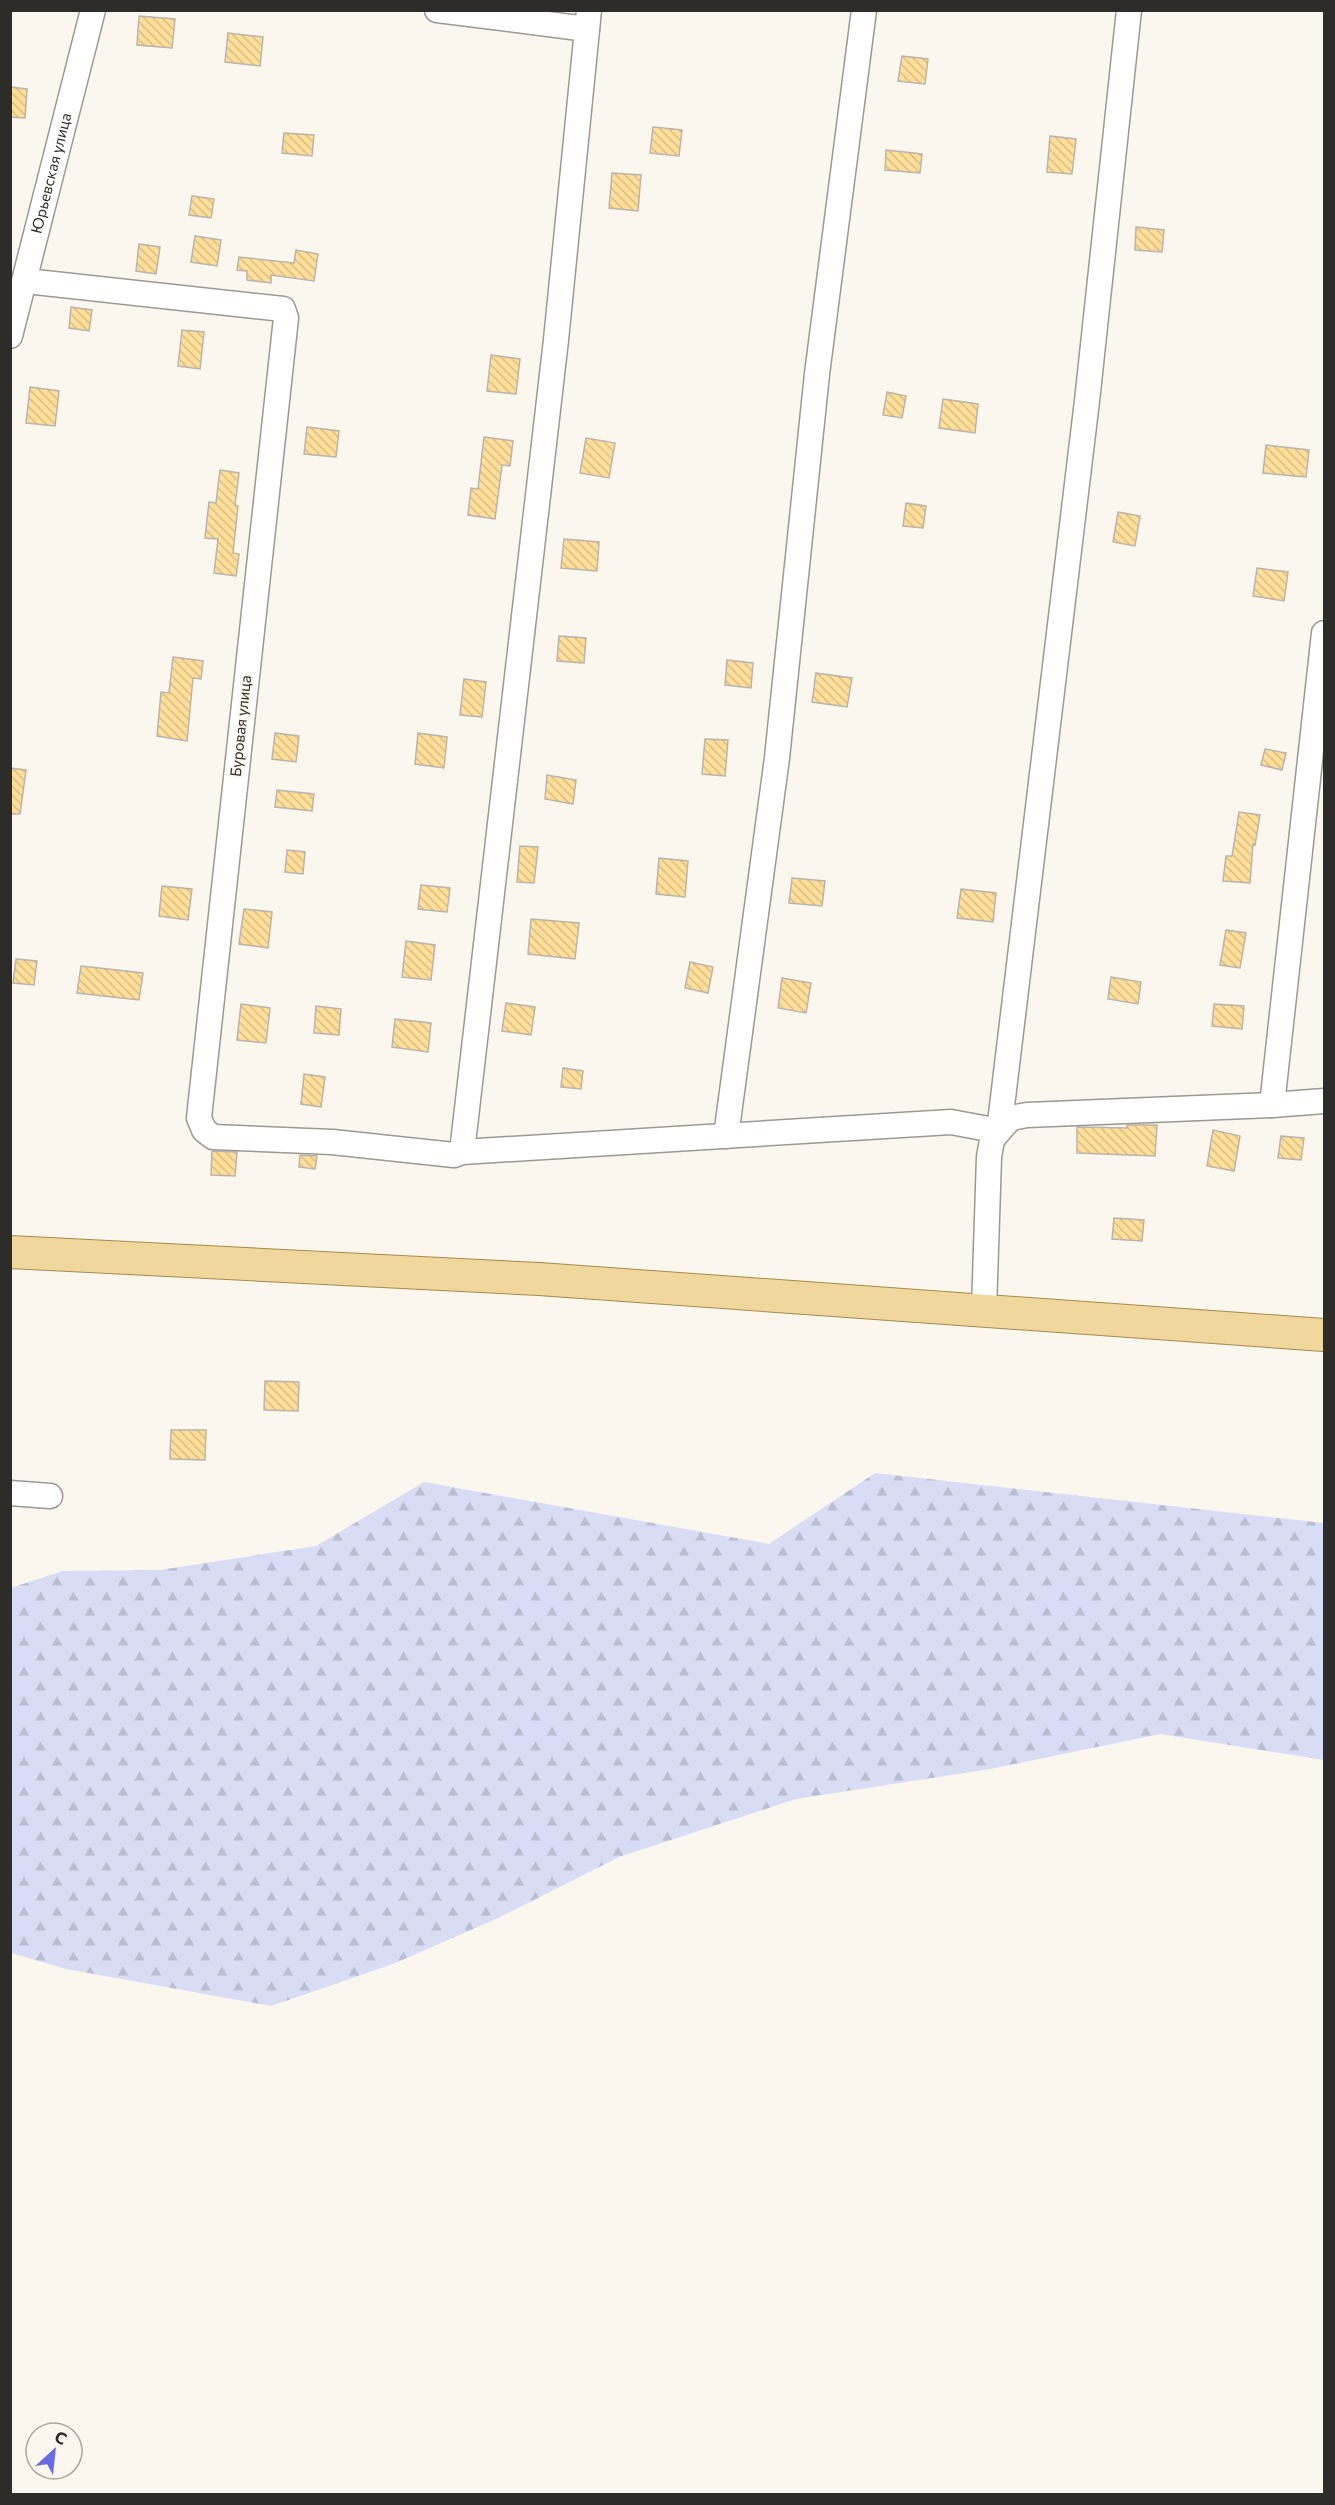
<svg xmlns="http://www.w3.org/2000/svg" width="1335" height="2505" viewBox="0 0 1335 2505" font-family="Commissioner,sans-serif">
<defs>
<pattern id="forest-firs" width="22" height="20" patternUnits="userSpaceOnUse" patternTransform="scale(1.5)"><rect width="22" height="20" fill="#d8ddf5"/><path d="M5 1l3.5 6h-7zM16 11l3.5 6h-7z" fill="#babed2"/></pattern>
<pattern id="building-back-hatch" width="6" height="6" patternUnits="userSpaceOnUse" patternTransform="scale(1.5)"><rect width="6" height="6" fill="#fede98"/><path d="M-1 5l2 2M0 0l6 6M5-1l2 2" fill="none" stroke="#dabf83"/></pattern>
</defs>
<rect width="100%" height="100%" fill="#fbf7ee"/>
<path fill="url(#forest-firs)" d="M875,1473l449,50v237l-164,-26 -170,35 -194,30 -177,58 -123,62 -103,45 -122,42 -205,-37 -55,-16v-365l51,-17 98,-1 156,-24 108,-64 345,62z"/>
<path fill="url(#building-back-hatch)" stroke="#b9b5ad" stroke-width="1.5" d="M139,16l36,3 -3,29 -35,-3z
M228,33l35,4 -3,29 -35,-4z
M902,56l26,3 -3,25 -27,-3z
M10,87l17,2 -2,29 -15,-1z
M653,127l29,3 -3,26 -29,-3z
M284,133l30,2 -2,21 -30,-3z
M1050,136l26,3 -4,35 -25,-2z
M886,150l36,4 -2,19 -35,-3z
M612,173l29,2 -3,36 -29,-3z
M192,196l22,3 -3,19 -22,-3z
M1136,227l28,3 -2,22 -27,-2z
M195,236l26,4 -4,26 -26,-4z
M139,244l21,3 -4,27 -20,-3z
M296,250l22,4 -4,27 -43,-6v8l-24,-3v-9l-10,-1 2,-13 55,6z
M71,307l21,3 -3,21 -20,-3z
M182,330l22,2 -4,37 -22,-3z
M491,355l29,4 -4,35 -29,-3z
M30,387l29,4 -4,35 -29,-3z
M887,392l19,4 -4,22 -19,-3z
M943,399l35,5 -3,29 -36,-5z
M307,427l32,4 -3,26 -32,-3z
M484,437l29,4 -3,25 -8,-1 -7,54 -27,-4 3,-27 7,1z
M586,438l29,5 -6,35 -29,-5z
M1266,445l43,5 -3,27 -43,-4z
M220,470l19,3 -4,32 3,1 -5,47 6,1 -3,22 -22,-3 4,-34 -13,-1 4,-36 7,1z
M906,503l20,3 -3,22 -20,-2z
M1118,512l22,4 -5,30 -22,-4z
M564,539l35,3 -2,29 -36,-3z
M1257,568l31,4 -4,29 -31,-5z
M559,636l27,2 -2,25 -27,-2z
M173,657l30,4 -2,18 -8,-1 -6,63 -30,-5 4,-44 8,1z
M727,660l26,3 -2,25 -26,-3z
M816,673l36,5 -5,29 -35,-5z
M464,679l22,3 -4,35 -22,-2z
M275,733l24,3 -3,26 -24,-3z
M418,733l29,4 -3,31 -29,-4z
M705,739l23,1 -3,36 -23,-2z
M1265,749l21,4 -4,17 -21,-5z
M10,768l16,2 -6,44h-10z
M547,775l29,5 -3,24 -28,-5z
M277,790l37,4 -2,17 -37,-4z
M1239,812l21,3 -5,30 -2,-1 -3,39 -27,-2 3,-25h6z
M520,846l18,1 -4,36 -17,-1z
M287,850l18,2 -2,22 -18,-2z
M659,858l29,3 -3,36 -29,-3z
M792,878l33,3 -3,25 -33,-3z
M421,885l29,3 -3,24 -29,-3z
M162,886l30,3 -4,31 -29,-4z
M961,889l35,4 -3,29 -36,-4z
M244,909l28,3 -4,36 -29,-4z
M531,919l48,4 -4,36 -47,-5z
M1226,930l20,3 -6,35 -20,-3z
M406,941l29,4 -4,35 -29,-3z
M16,959l21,2 -3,24 -21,-2z
M690,962l23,5 -5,26 -23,-5z
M81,966l62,7 -4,27 -62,-7z
M1111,977l30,5 -3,22 -30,-5z
M782,978l29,5 -5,30 -28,-5z
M506,1003l29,4 -4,28 -29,-4z
M241,1004l29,4 -4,35 -29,-3z
M1214,1004l30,2 -2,23 -30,-3z
M316,1006l25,3 -2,26 -25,-2z
M395,1019l36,4 -3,29 -36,-5z
M563,1068l20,3 -2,18 -20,-2z
M304,1074l21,3 -4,30 -20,-3z
M1127,1125h30l-2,31 -78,-3v-26l50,1z
M1213,1130l27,6 -6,35 -27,-5z
M1281,1136l23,2 -3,22 -23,-2z
M212,1151l25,1 -2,24 -24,-1z
M300,1155l17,1 -2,13 -16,-2z
M1114,1218l30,2 -2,21 -30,-2z
M265,1381l34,1 -1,29 -34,-1z
M171,1430h35l-1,30 -35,-1z"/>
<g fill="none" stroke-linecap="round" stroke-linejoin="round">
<defs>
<g id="minor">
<path d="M437,10l150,19"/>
<path d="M26,281l257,28 3,9 -87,800 5,12 9,7 119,5 122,13 8,-3 489,-30 48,9 88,-730 42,-391"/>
<path id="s1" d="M10,336l83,-326"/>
<path d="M1272,1105l52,-472"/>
<path d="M726,1136l51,-378 40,-384 47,-364"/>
<path d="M462,1152l94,-812 33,-330"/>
<path d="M984,1310l5,-153 3,-17 7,-9 12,-13 16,-3 245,-10 52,-4"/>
<path d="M10,1493l40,3"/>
</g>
<path id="major" d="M10,1252l529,27 785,56"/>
</defs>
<use href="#minor" stroke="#9c9991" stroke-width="27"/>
<use href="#major" stroke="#a58a4a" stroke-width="34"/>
<use href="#minor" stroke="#fff" stroke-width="24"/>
<use href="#major" stroke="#efd79d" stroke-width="32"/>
</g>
<g text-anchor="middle" stroke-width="4.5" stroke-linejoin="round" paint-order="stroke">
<g font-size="15" fill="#2d2c29" stroke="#fbf7ee">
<text dy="5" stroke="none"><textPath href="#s1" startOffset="168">Юрьевская улица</textPath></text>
<text transform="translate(241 726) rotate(-84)" y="5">Буровая улица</text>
</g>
</g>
<rect width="1335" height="2505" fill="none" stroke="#2d2c29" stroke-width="24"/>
<g transform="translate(54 2451) rotate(27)"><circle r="28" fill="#fbf7ee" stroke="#a9a69f" stroke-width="1.5"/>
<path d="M0-4.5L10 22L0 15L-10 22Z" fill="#686ce5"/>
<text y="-9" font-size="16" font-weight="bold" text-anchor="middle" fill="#2d2c29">С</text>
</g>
</svg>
